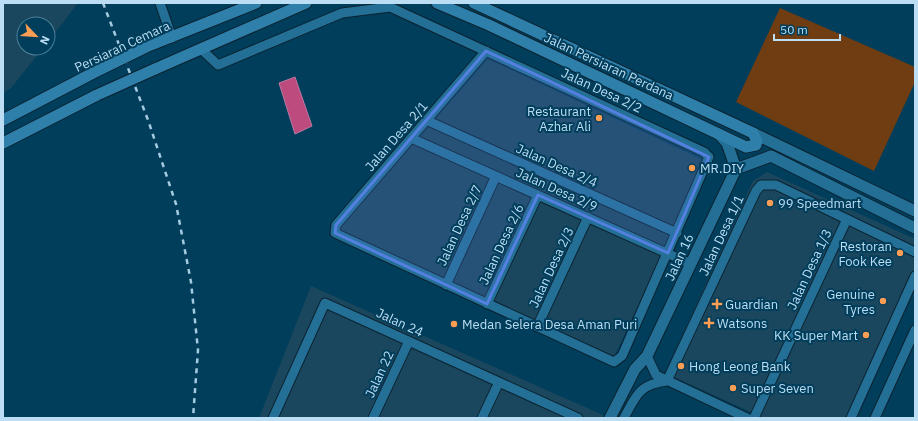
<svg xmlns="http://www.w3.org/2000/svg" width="918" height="421" viewBox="0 0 918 421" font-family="'IBM Plex Sans',sans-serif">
<rect width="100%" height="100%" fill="#003e5b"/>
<path fill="#1b475e" d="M3,3h75l-30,39v-18h-24v24h19l-32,40 -8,5z
M488,59l213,100 2,8 -90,192 -275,-129z
M767,172l148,67v50l-59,129h-92l-99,-45 88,-192z
M311,286l292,129 -1,3h-343z"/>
<path fill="#703d12" d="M780,8l135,59v15l-41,89 -138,-69z"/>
<path fill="#be4b7d" stroke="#bd77a1" d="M295,77l17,49 -17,8 -16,-51z"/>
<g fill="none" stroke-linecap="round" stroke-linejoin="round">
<defs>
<path id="minor" d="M160,3l12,35
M390,7l314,145 5,5 -87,199 -8,6 -279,-129 1,-8 150,-174
M201,49l17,16 124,-52 48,-6
M426,120l251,113
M411,138l280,126
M446,285l50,-109
M487,304l51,-109
M537,327l51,-110
M647,356l9,19 91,43
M667,381l89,-190 5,-6h15l139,67
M273,418l52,-115 253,115
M373,418l36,-77
M482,418l17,-36
M624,418c12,-22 15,-34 43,-37
M754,418l93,-199
M851,418l64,-142
M875,418l40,-88"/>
<path id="tertiary" d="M753,133l162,78
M771,156l144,72
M736,169l35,-13
M610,418l25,-49 12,-13 89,-187 -9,-26 -8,-9"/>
<path id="secondary" d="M437,3l52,22 257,122 10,-2 1,-4 -4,-8 -279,-130
M146,47l110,-44
M155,69l151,-66
M3,120l90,-47
M3,143l94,-48"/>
</defs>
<use href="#minor" stroke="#0c2330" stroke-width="11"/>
<use href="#tertiary" stroke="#0c2330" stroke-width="13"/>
<use href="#secondary" stroke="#0c2330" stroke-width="13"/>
<use href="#minor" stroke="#236f96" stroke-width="9"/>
<use href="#tertiary" stroke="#236f96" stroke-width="11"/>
<use href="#secondary" stroke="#2e7faa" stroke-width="11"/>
<path stroke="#a5cbe2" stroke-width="2.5" stroke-dasharray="5 5" stroke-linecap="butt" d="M103,3l45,117 28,84 15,78 7,68 -5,68"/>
<defs>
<path id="secondary-bridge" d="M93,73l53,-26
M97,95l58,-26"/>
</defs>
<use href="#secondary-bridge" stroke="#0c2330" stroke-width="13" stroke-linecap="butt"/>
<use href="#secondary-bridge" stroke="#2e7faa" stroke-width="11"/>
</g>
<path fill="#5480e2" fill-opacity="0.2" stroke="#5480e2" stroke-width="3" stroke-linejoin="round" d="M486,51l223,106 -41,96 -130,-58 -51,109 -152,-71 1,-8z"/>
<g fill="#fc9d54" stroke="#003e5b" stroke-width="1.5">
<circle cx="599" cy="118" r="4"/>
<circle cx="692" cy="168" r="4"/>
<circle cx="770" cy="203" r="4"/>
<circle cx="900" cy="253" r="4"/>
<circle cx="883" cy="301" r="4"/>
<path d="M715 298h4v4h4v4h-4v4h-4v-4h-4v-4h4z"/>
<path d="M707 317h4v4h4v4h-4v4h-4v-4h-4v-4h4z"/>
<circle cx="454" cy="324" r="4"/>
<circle cx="866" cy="335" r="4"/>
<circle cx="681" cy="366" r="4"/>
<circle cx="733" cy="388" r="4"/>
</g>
<g text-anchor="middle" stroke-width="4" stroke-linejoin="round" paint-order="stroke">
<g font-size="13" fill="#bbdef4" stroke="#003e5b">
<text transform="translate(122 46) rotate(-25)" y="5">Persiaran Cemara</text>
<text transform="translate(609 66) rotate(25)" y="5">Jalan Persiaran Perdana</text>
<text transform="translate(602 90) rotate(25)" y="5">Jalan Desa 2/2</text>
<text transform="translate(396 136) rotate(-49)" y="5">Jalan Desa 2/1</text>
<text transform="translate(557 165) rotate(24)" y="5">Jalan Desa 2/4</text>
<text transform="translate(557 189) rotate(24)" y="5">Jalan Desa 2/9</text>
<text transform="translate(459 225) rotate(-65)" y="5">Jalan Desa 2/7</text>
<text transform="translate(721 235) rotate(-65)" y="5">Jalan Desa 1/1</text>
<text transform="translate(501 244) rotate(-65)" y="5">Jalan Desa 2/6</text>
<text transform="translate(679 257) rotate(-65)" y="5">Jalan 16</text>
<text transform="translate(551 267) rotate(-65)" y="5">Jalan Desa 2/3</text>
<text transform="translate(809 269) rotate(-65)" y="5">Jalan Desa 1/3</text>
<text transform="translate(400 322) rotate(25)" y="5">Jalan 24</text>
<text transform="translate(379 374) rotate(-65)" y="5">Jalan 22</text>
</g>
<g font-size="13" fill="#bbdef4" stroke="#003e5b" text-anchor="start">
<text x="591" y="116" text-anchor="end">Restaurant<tspan x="591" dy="15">Azhar Ali</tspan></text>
<text x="700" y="173">MR.DIY</text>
<text x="778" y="208">99 Speedmart</text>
<text x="892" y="251" text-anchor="end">Restoran<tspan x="892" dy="15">Fook Kee</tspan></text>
<text x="875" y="299" text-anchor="end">Genuine<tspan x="875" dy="15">Tyres</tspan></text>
<text x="725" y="309">Guardian</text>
<text x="717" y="328">Watsons</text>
<text x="462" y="329">Medan Selera Desa Aman Puri</text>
<text x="858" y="340" text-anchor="end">KK Super Mart</text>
<text x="689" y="371">Hong Leong Bank</text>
<text x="741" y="393">Super Seven</text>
</g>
</g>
<rect width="918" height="421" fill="none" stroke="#bbdef4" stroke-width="8"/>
<g transform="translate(36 36) rotate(115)"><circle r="19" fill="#003e5b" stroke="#4b7e98"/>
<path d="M0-3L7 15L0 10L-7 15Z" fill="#fc9d54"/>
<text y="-6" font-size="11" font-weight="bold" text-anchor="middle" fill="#bbdef4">N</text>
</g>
<path d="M774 34v6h66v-6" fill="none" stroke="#bbdef4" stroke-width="2"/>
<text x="780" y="34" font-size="12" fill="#bbdef4" stroke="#003e5b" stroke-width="3" paint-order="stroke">50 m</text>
</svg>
